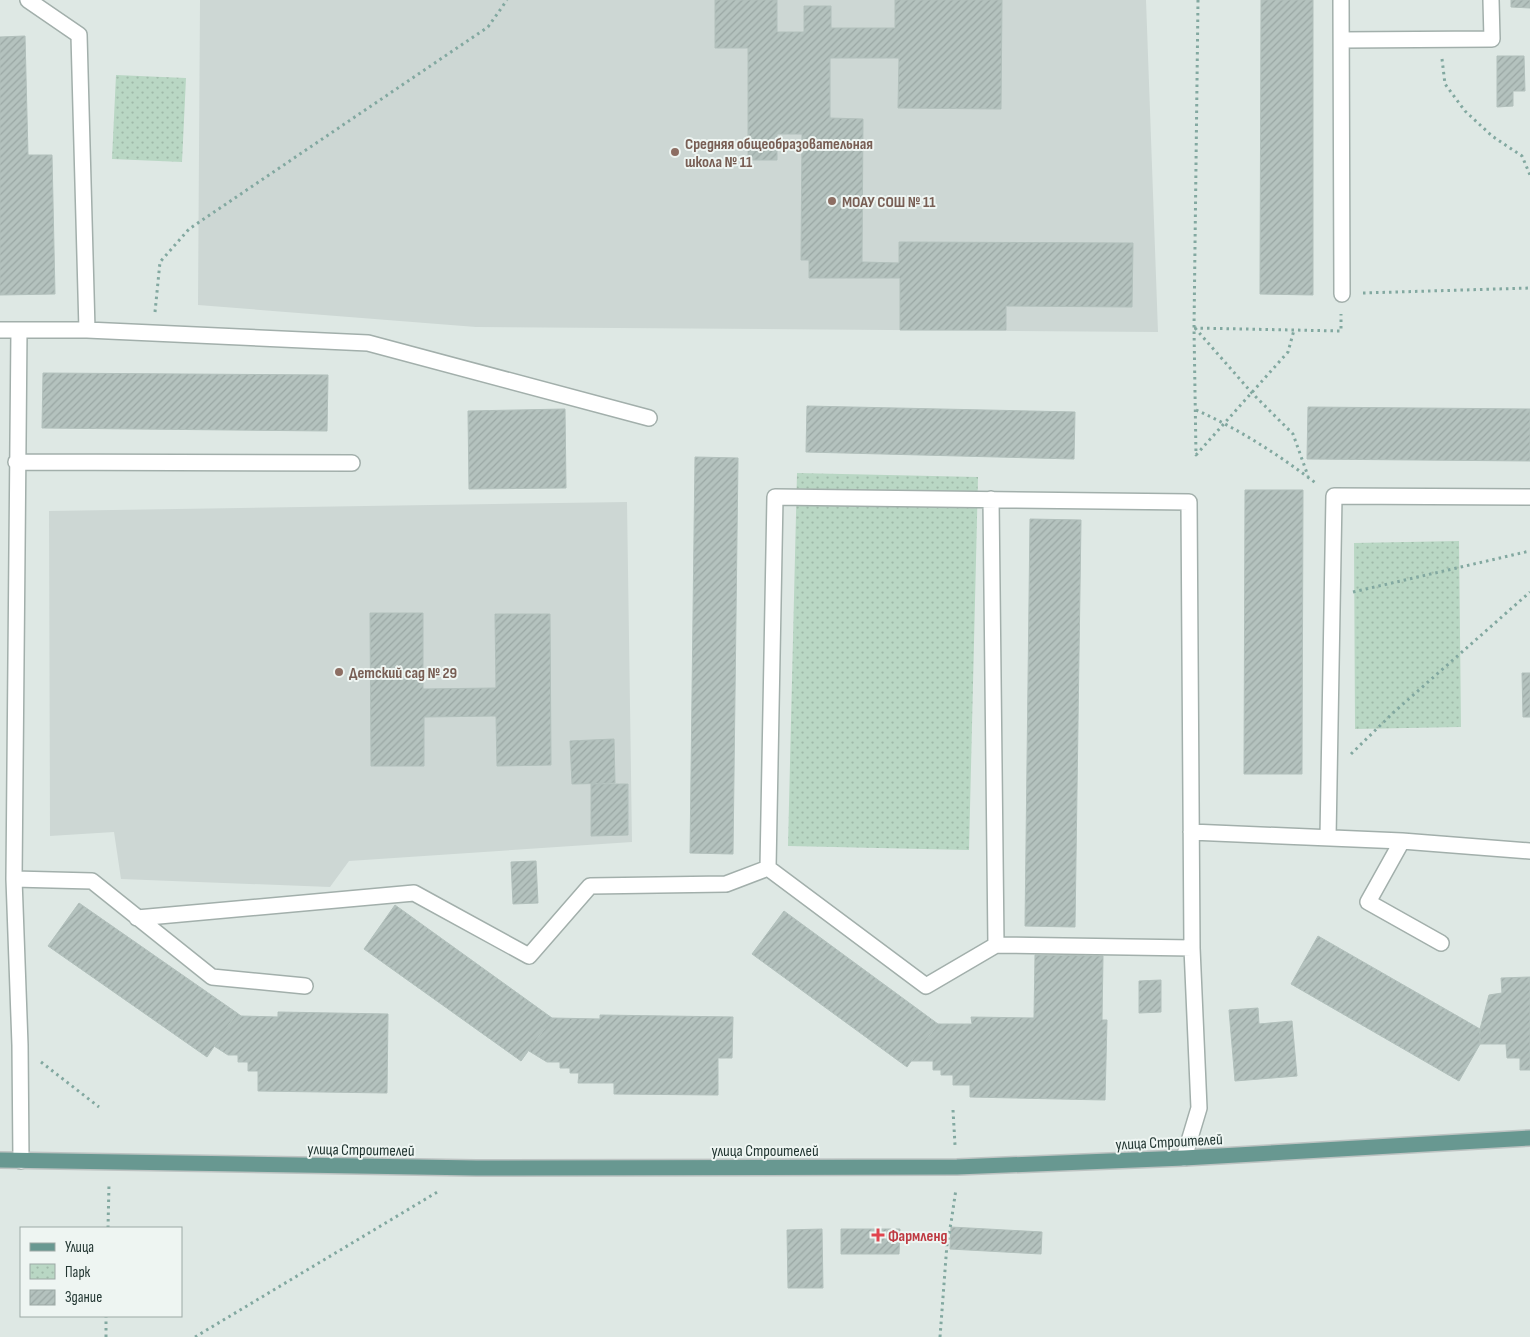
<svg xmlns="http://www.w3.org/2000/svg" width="1530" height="1337" viewBox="0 0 1530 1337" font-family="'Sofia Sans Condensed',sans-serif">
<defs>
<pattern id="park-dots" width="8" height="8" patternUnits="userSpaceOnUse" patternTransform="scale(1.25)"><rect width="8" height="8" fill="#b9d7c4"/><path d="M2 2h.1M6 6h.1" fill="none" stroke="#9fb9a9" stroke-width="1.8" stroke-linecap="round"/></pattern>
<pattern id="building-hatch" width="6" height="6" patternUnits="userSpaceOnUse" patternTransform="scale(1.25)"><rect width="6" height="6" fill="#b4c2be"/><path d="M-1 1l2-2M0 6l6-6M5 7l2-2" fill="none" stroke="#9aa7a4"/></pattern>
</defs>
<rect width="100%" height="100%" fill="#dee8e4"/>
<path fill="#cdd7d4" d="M200,0h946l12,332 -682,-5 -278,-22z
M627,502l5,340 -283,19 -19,26 -209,-8 -7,-47 -64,4 -1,-325z"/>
<path fill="url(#park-dots)" d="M116,75l70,3 -4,84 -70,-3z
M797,473l181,4 -9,373 -181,-4z
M1459,541l2,186 -106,2 -1,-186z"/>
<path fill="url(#building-hatch)" stroke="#b2c0bc" d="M715,0h62v32h27v-26h27v22h64v-28h107l-1,109 -103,-1 1,-50h-69v60l33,1 -1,143 37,1v-21l234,1 -1,64 -126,-1v24h-106v-52h-91v-18h-8l1,-126h-25v26h-29v-112h-33z
M1261,0h52v295l-53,-1z
M1511,0h19v8l-19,-1z
M25,36l3,119h24l3,139 -55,1v-258z
M1497,56h27l1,35h-12v15l-16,1z
M43,373l285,2 -1,56 -285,-3z
M807,406l268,6 -1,47 -268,-7z
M1308,407l222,2v52l-223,-2z
M565,409l1,79 -97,1 -1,-78z
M695,457l43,1 -5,396 -43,-1z
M1245,490h58l-1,284h-58z
M1030,519l51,1 -6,407 -50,-1z
M370,613h53v76l73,-1 -1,-74h55l1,151 -54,1 -1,-50 -72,1v49h-53z
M1522,673h8v44h-7z
M614,739l1,44 -43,1 -2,-43z
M591,784h37v51l-37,1z
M536,861l2,42 -25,1 -2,-42z
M79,903l158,110 -30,44 -159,-111z
M395,905l157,113 -31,43 -157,-112z
M784,911l154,113 -31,43 -155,-113z
M1318,936l162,93v15l-21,37 -168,-97z
M1035,955l68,1 -1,64h5l-2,80 -135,-3v-12h-17v-10h-12v-5h-8v-9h-22l27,-37h34l-1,-7 63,1z
M1530,977v93h-10v-12h-13l-1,-14h-26v-15l9,-34 13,-2 -1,-15z
M1161,980v32l-22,1v-32z
M1258,1008l1,16 33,-3 5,55 -62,5 -6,-71z
M278,1012l110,2 -1,79 -129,-2v-20h-10v-9h-10v-7h-10l-14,-9 23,-33 4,3 37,1z
M600,1015l133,2 -1,41h-14v37l-104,-1v-11h-36l1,-10h-9v-5h-10v-6h-13l-18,-11 23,-33 48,1z
M951,1227l91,5 -1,22 -91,-5z
M822,1229l1,59h-35l-1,-58z
M841,1229h59l-1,25h-58z"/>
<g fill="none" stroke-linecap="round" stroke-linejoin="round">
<defs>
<path id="minor" d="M28,0l51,35 8,295
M1341,0l1,294
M1342,40l150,-1 -1,-39
M0,330h87l281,13 281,75
M19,330l-5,549 78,2 120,96 93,9
M16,462l336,1
M991,499l5,446
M1191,832l211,9 128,10
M1328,838l6,-342 196,1
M1402,841l-34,61 73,41
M768,868l7,-371 414,5 3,446 7,160 -15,50
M768,868l158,118 70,-41 196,3
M14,879l6,166 1,116
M137,918l277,-25 115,63 61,-70 136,-2 42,-16"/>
<path id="major" d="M0,1160l476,8 481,-1 227,-9 346,-20"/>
</defs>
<use href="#minor" stroke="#a2afab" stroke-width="18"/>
<use href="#major" stroke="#bdc3c2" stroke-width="18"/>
<path stroke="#82a8a0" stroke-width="3" stroke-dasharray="2.5 4" stroke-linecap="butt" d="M1198,0l-4,328 2,127 92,-103 6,-22
M1442,59l3,25 20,27 27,25 30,20 8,19
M1363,293l167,-5
M155,312l5,-50 29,-33 299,-202 19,-27
M1194,328l147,3v-17
M1195,328l57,65 41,41 15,42
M1196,410c43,19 83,45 121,74
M1353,592l177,-41
M1351,754l43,-42 136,-120
M41,1062l58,45
M953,1110l2,35
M108,1228l1,-44
M106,1337v-21
M195,1337l244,-146
M940,1337l7,-93 4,-21 5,-34"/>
<use href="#minor" stroke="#fff" stroke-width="15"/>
<use href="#major" stroke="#689891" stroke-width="15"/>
</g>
<g fill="#8d6e63" stroke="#eef5f2" stroke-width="2">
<circle cx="675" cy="152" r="5"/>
<circle cx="832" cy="201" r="5"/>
<circle cx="339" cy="672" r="5"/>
</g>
<path fill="#e0444e" stroke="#eef5f2" stroke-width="2" d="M875.5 1227.5h5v5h5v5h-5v5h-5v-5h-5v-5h5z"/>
<g text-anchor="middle" stroke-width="4" stroke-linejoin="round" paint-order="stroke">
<g font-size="16" font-weight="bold" fill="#785e54" stroke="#eef5f2" text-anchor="start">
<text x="685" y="149">Средняя общеобразовательная<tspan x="685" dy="18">школа № 11</tspan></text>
<text x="842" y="207">МОАУ СОШ № 11</text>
<text x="349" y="678">Детский сад № 29</text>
</g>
<g font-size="16" fill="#223632" stroke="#eef5f2">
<text transform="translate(1169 1141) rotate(-3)" y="6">улица Строителей</text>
<text transform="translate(361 1149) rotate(1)" y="6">улица Строителей</text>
<text x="765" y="1156">улица Строителей</text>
</g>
<g font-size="16" font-weight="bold" fill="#be3a42" stroke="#eef5f2" text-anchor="start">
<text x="888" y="1241">Фармленд</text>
</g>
</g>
<rect x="20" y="1227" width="162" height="90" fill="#eef5f2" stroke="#9ca9a5"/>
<rect x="30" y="1243" width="25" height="8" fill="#689891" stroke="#9ca9a5"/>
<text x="65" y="1252" font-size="15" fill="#223632">Улица</text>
<rect x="30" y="1264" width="25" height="15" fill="url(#park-dots)" stroke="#9ca9a5"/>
<text x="65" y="1277" font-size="15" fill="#223632">Парк</text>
<rect x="30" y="1290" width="25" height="15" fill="url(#building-hatch)" stroke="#9ca9a5"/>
<text x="65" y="1302" font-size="15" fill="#223632">Здание</text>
</svg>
